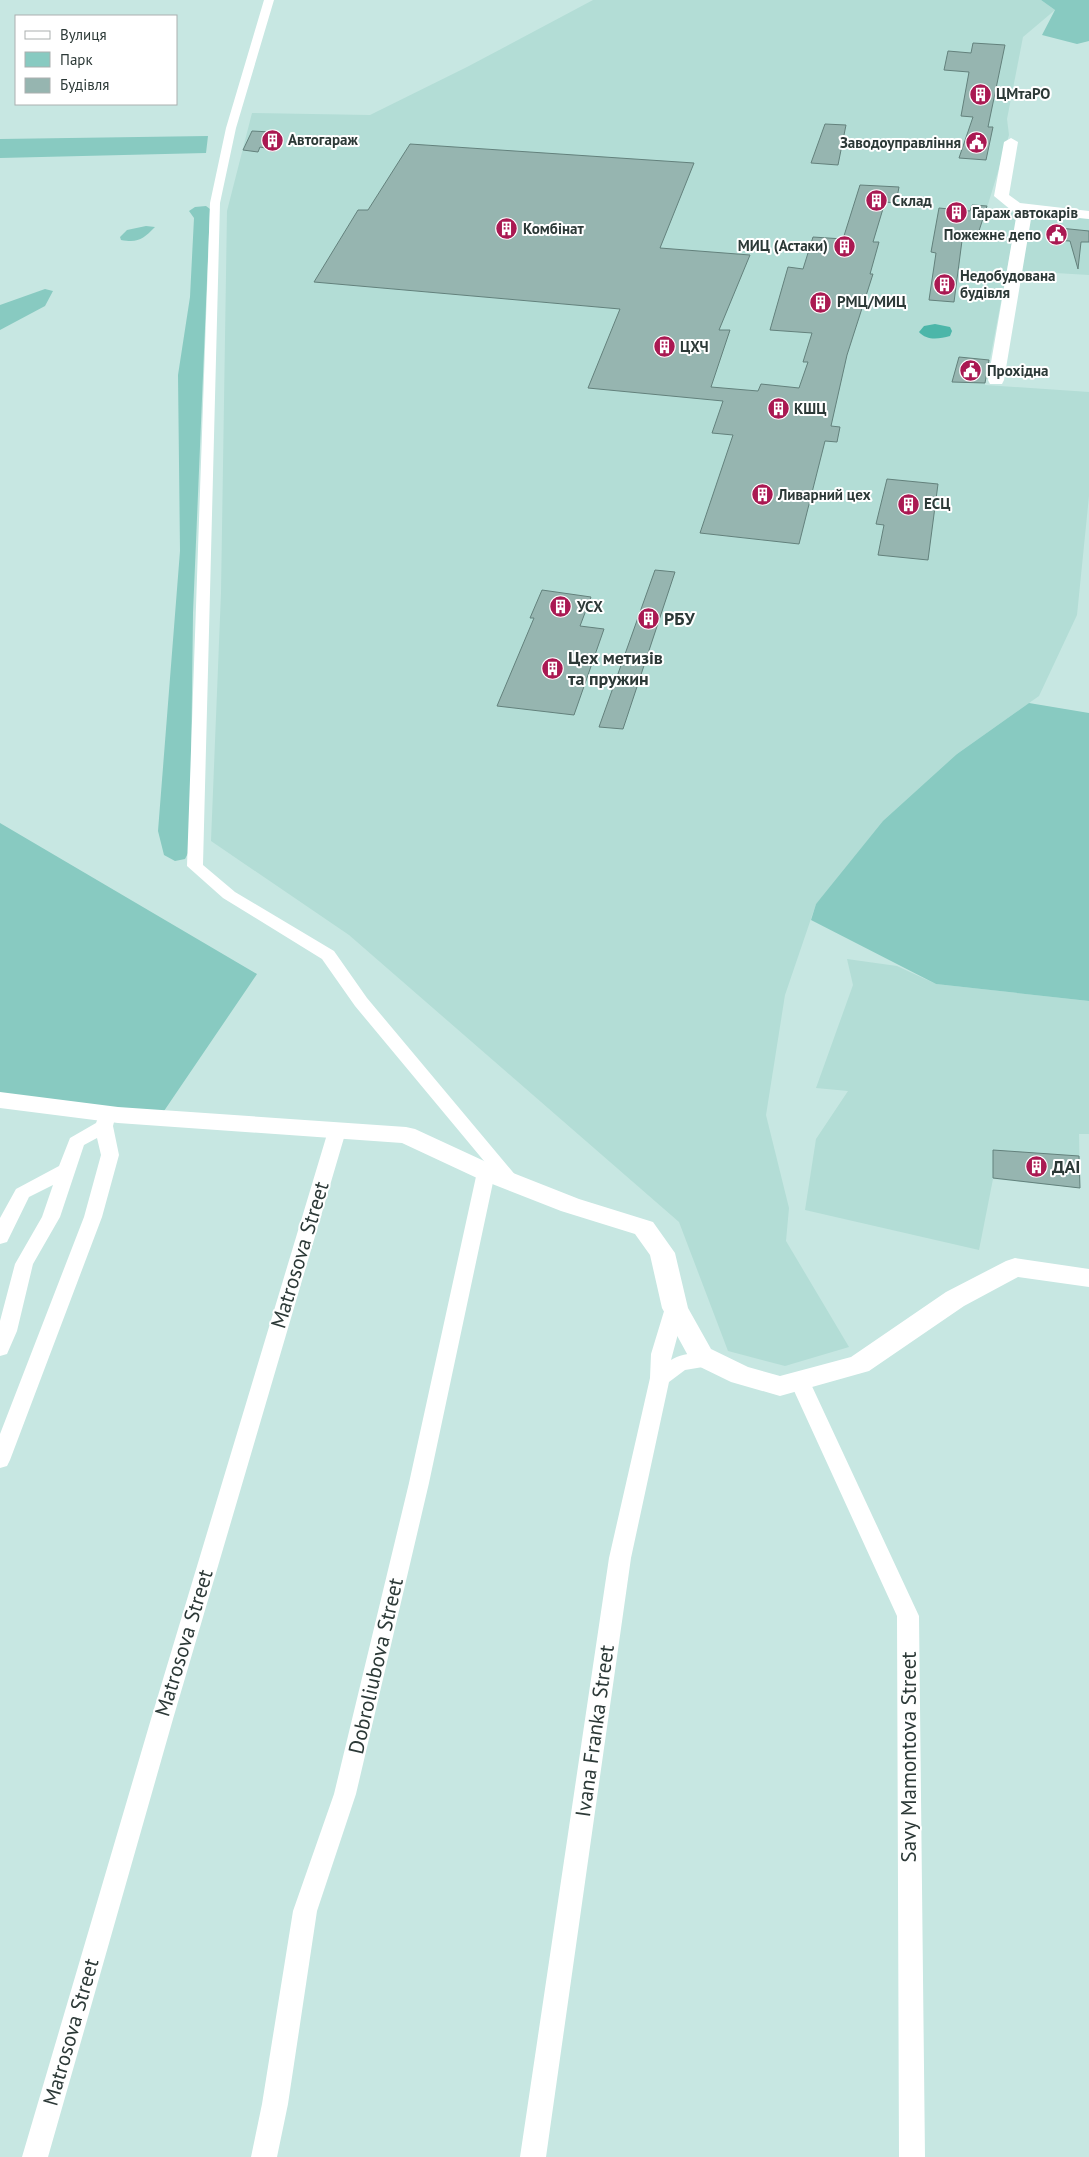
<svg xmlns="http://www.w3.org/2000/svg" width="1089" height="2157" viewBox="0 0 1089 2157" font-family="'PT Sans',sans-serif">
<rect width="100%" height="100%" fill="#c7e7e2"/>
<path fill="#b3ddd6" d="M593,0h448l14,10 -32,27 -16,82 2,16 -23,76 32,2 -33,172 104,7v104l-12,119 -38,81 -82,58 -141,150 -31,91 -19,120 23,93 -3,33 63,106 -64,19 -57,-15 -49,-129 -330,-287 -138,-94 10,-248 6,-382 25,-98 118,2 97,-48z
M1027,213l62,6v56l-67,-4z
M847,959l50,7 39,18 153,17v133h-10l1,54 -87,-9 -14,71 -174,-40 11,-71 32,-48 -32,-3 37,-103z"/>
<path fill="#88cac1" d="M1041,0h48v41l-12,3 -35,-9 13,-25z
M208,136l-2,17 -206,5v-19z
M206,206l4,3 -17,404 -3,236 -5,10 -10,2 -11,-6 -6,-24 22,-280 -2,-176 12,-78 4,-79 -5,-7 6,-4z
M146,226l9,1c-12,12 -16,16 -34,13l-1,-3 7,-7z
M45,289l8,2 -8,15 -45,24v-25z
M1029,703l60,10v288l-153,-17 -125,-64 5,-16 67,-83 74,-67z
M0,823l257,151 -93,137 -164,-11z"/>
<path fill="#4cb6a9" d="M935,324l15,3 2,4 -2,5c-11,3 -23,5 -31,-4l5,-6z"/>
<path fill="#96b5b0" stroke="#63817c" d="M973,43l32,2 -17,82h5l-7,33 -27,-2 14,-41 -12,-1 8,-44 -25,-2 4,-19 23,2z
M825,124l21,1 -8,40 -27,-2z
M252,131l19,1 -6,16 -5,-1 -2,5 -15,-2z
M410,144l284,19 -34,85 90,7 -31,75h11l-19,57 47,4 3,-7 38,4 9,-26h-5l9,-29 -42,-3 18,-63 15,2 10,-32 30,2 17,-54 39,2 -3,16 -11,-1 -12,40h6l-9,32h3l-26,81 -16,71 9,1 -3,15 -12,-1 -26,103 -99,-11 33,-98 -21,-2 11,-32 -135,-13 32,-79 -306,-27 44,-72h10z
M972,205l15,1 -9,28 -15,-1 -9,69 -25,-2 7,-47 -5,-1 8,-44 31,3z
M1050,227l39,4v11h-8l-3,27 -8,-28 -18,-1z
M959,357l30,3 -4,23 -33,-1z
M887,479l51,5 -10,76 -50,-5 6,-30 -8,-1z
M655,570l20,2 -52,157 -24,-2z
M542,590l49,7 -11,29 24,3 -30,86 -77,-9 37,-88h-4z
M993,1150l86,6 1,32 -87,-10z"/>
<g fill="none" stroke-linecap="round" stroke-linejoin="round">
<path fill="#fff" fill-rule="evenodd" d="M264,0h10l-38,128 -16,75 -17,662 32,27 99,59 33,47 155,185 -3,4c-12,4 -17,-4 -24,-14l-66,310 -73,311 -39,117 -29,193 -11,53h-26l11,-53 31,-193 41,-117 75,-311 68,-311 3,-4 9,-1 -134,-161 -33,-47 -99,-61 -36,-32 23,-663 16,-75z
M107,1108l6,2 3,4 -3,12 6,29 -17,62 -92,243 -3,6 -7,2v-34l84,-217 17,-62 -4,-17 -13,7 -24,72 -27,47 -16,67 -10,23 -7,2v-35l15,-57 27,-47 11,-32 -24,12 -22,45 -7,2v-26l16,-29 43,-23 11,-28 26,-15 5,-13z
M337,1125l6,2 3,4 -173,588 -125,438h-26l129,-438 177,-588 3,-4z
M675,1301l7,2 3,5 -14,52c10,-7 32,-9 44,-5l3,5 -3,5 -30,5 -16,12 -38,176 -85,599h-26l89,-599 41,-180 1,-24 14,-46 3,-5z
M800,1375l7,2 3,5 109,234 6,541h-26l-2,-541 -107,-234 3,-5z"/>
<path fill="#fff" fill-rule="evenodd" d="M1011,138l7,4 -9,53 11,8 69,8v8l-57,-6 -28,167 -2,4h-12l-2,-4 29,-168 -6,-2 -17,-14 10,-54z
M0,1092l118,15 288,20 9,2 80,37 84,33 74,23 22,31 13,55 23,41 37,18 32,9 71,-19 95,-65 60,-31 9,-3 74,11v18l-71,-10 -54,29 -95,65 -89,25 -49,-14 -39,-19 -30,-55 -12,-53 -15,-21 -74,-23 -84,-33 -75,-35 -284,-20 -118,-15z"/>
</g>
<defs>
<symbol id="building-disc" viewBox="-11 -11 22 22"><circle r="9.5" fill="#aa1952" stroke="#fff"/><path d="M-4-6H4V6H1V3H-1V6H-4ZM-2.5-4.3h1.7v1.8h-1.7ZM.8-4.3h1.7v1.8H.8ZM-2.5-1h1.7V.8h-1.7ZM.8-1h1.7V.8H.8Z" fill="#fff"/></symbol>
<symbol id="civic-disc" viewBox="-11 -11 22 22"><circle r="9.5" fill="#aa1952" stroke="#fff"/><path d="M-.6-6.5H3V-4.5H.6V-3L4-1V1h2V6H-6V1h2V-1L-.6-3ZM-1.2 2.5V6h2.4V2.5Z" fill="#fff"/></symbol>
</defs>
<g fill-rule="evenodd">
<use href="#building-disc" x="968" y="82" width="25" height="25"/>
<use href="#building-disc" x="260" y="128" width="25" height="25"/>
<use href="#civic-disc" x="964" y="130" width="25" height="25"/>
<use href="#building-disc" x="864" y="188" width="25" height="25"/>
<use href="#building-disc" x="944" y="200" width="25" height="25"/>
<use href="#building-disc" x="494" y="216" width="25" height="25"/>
<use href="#civic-disc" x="1044" y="222" width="25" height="25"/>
<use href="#building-disc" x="832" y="234" width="25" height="25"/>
<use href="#building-disc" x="932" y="272" width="25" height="25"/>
<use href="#building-disc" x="808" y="290" width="25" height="25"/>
<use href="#building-disc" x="652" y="334" width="25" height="25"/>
<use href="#civic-disc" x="958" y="358" width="25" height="25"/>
<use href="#building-disc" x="766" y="396" width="25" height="25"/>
<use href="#building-disc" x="750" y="482" width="25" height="25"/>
<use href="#building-disc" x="896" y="492" width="25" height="25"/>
<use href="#building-disc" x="548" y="594" width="25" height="25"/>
<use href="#building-disc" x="636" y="606" width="25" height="25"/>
<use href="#building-disc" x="540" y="656" width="25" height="25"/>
<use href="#building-disc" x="1024" y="1154" width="25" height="25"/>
</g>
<g text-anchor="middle" stroke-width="4" stroke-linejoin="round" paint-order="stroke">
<g font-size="15" font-weight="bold" fill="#2c3937" stroke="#fff" text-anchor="start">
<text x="996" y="99">ЦМтаРО</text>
<text x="288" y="145">Автогараж</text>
<text x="961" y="148" text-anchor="end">Заводоуправління</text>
<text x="892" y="206">Склад</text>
<text x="972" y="218">Гараж автокарів</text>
<text x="523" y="234">Комбінат</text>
<text x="1041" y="240" text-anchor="end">Пожежне депо</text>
<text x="828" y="251" text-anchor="end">МИЦ (Астаки)</text>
<text x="960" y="281">Недобудована<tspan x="960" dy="17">будівля</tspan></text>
<text x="837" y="307">РМЦ/МИЦ</text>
<text x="680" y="352">ЦХЧ</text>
<text x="987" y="376">Прохідна</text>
<text x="794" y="414">КШЦ</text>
<text x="778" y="500">Ливарний цех</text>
<text x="924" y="509">ЕСЦ</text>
<text x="577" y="612">УСХ</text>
</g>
<g font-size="18" font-weight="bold" fill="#2c3937" stroke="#fff" text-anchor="start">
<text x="664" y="625">РБУ</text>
<text x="568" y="664">Цех метизів<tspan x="568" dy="21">та пружин</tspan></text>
<text x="1052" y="1173">ДАІ</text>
</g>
<g font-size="21" fill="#2c3937" stroke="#fff">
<text transform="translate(300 1255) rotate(-73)" y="7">Matrosova Street</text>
<text transform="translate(184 1643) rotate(-73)" y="7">Matrosova Street</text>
<text transform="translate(376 1666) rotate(-77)" y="7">Dobroliubova Street</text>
<text transform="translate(595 1731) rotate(-82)" y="7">Ivana Franka Street</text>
<text transform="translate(909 1757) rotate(-90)" y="7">Savy Mamontova Street</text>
<text transform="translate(71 2032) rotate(-74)" y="7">Matrosova Street</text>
</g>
</g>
<rect x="15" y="15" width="162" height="90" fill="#ffffff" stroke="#abb0af"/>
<rect x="25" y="31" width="25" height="8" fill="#ffffff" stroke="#abb0af"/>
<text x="60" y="40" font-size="15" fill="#2c3937">Вулиця</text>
<rect x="25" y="52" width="25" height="15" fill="#88cac1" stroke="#abb0af"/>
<text x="60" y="65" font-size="15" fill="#2c3937">Парк</text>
<rect x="25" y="78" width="25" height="15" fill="#96b5b0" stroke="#abb0af"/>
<text x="60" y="90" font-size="15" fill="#2c3937">Будівля</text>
</svg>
